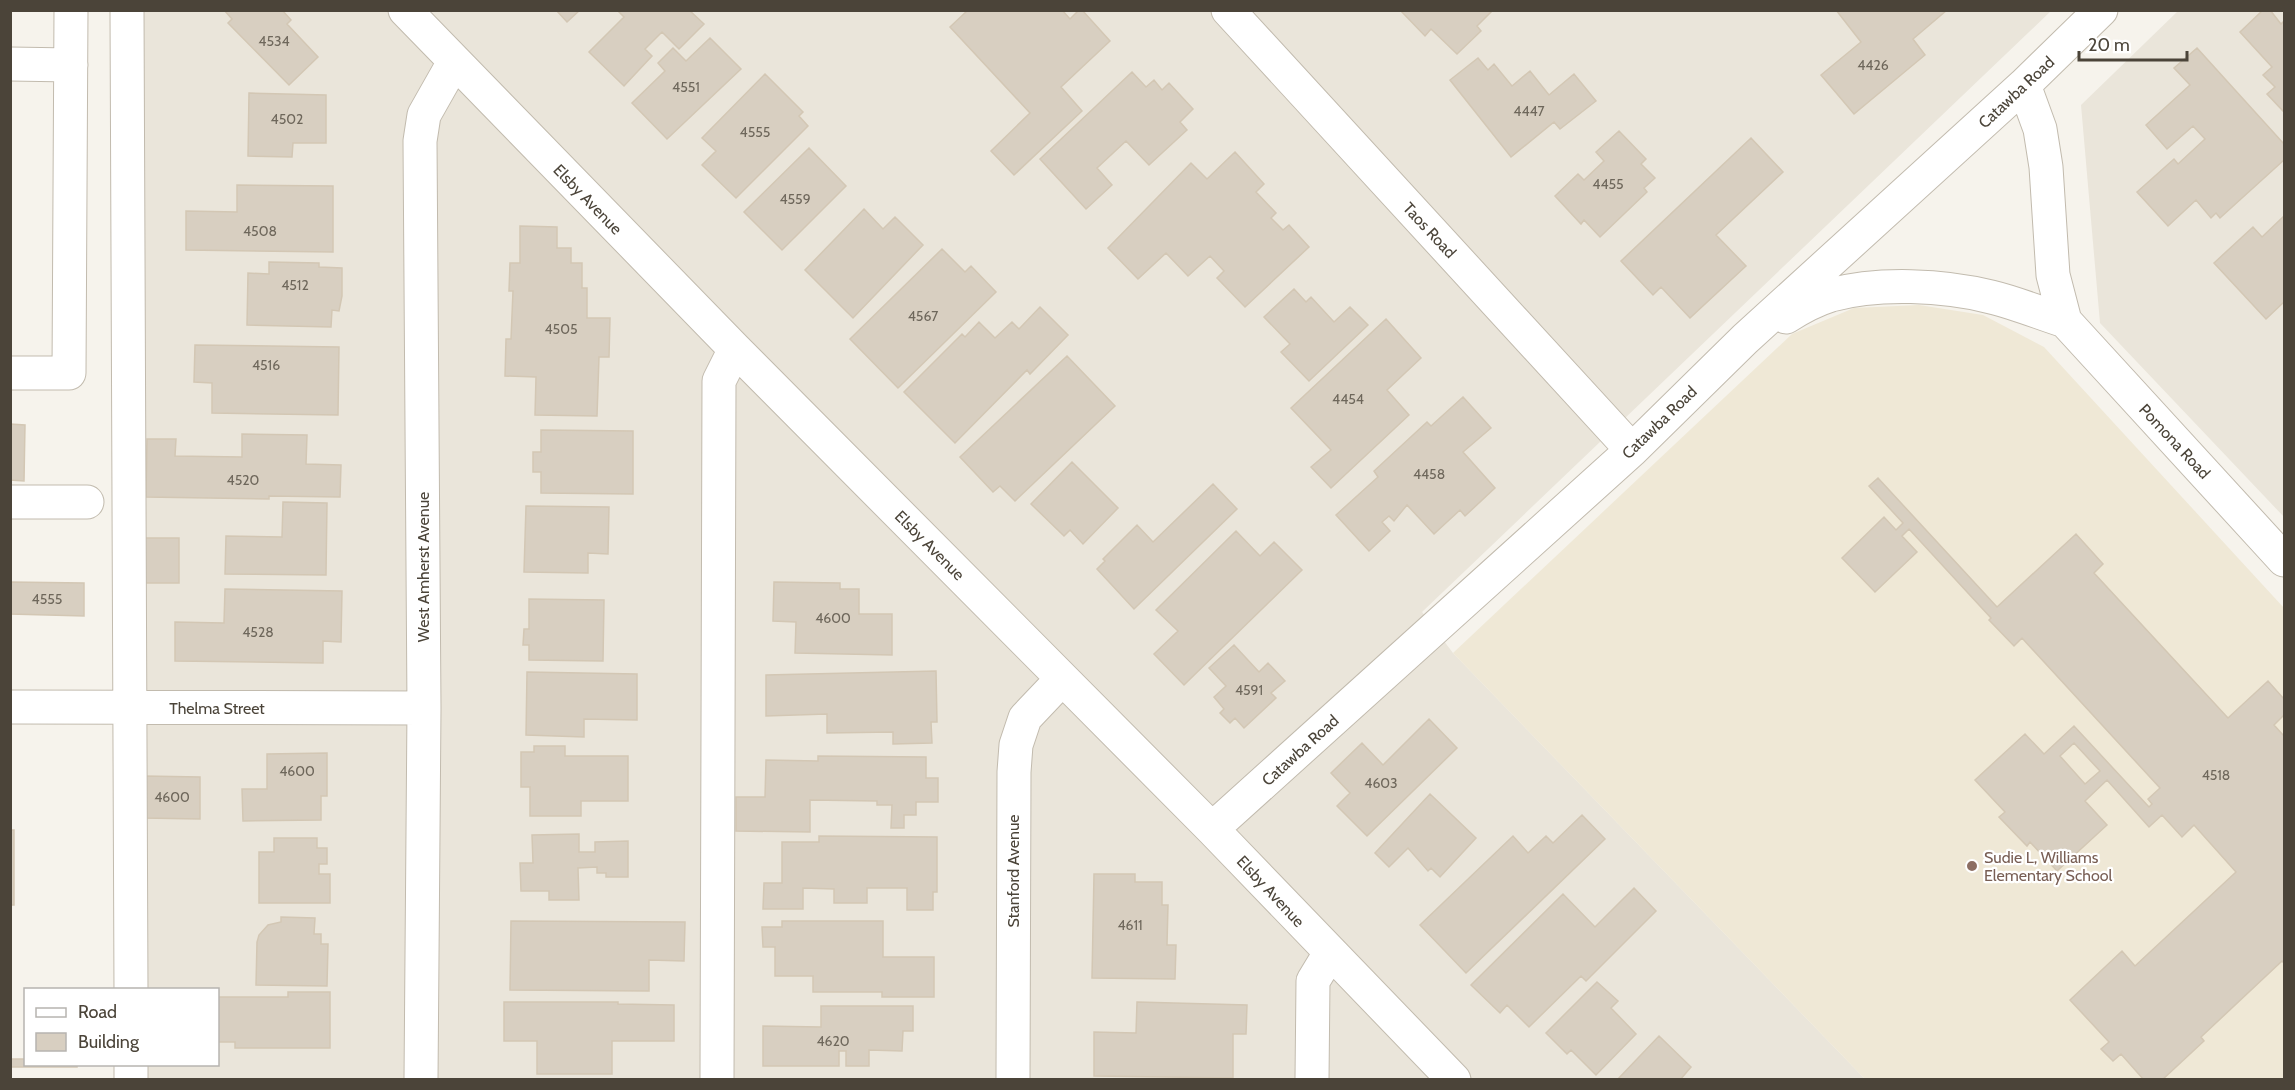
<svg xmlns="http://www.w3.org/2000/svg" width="2295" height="1090" viewBox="0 0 2295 1090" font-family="Cabin,sans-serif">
<rect width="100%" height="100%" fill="#f6f3ec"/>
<path fill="#eae5da" d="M123,11h1928l-629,601 31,41 412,426h-1738v-14l91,-1v-74l-91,-1z
M2178,11h106v506l-184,-194 -19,-218z"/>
<path fill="#efe8d6" d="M1919,305l64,10 61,32 240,261v471h-419l-412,-426 339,-319 62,-26z"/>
<path fill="#d8cfc1" stroke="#d3c7b4" stroke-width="1.5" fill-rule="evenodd" d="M224,10h58l9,10 -4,4 31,33 -29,28 -61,-62 4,-4z
M556,10h24l-13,12z
M617,10h72l15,14 -25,25 -17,-17 -17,17 7,7 -28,30 -35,-34 35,-35z
M968,10h94l8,9 9,-9h3l28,31 -49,46 21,24 -68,64 -23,-24 39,-38 -80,-86z
M1400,10h93l-16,16 4,5 -24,23 -26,-25 -6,7z
M1836,10h111l-34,29 12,16 -71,59 -33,-39 40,-33z
M2263,10h7l11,14 3,-3v91l-17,-18 8,-7 -12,-12 9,-8 -32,-35z
M710,38l31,31 -74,70 -35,-36 33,-32 -7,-8 15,-15 13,13z
M2197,48l87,96v16l-64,58 -4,-5 -5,5 -15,-18 -28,26 -31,-34 37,-33 4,5 27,-25 -12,-13 -26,23 -21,-24 44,-40 -16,-17z
M1478,58l10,12 6,-6 18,22 18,-15 19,24 25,-21 22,27 -36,28 -6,-7 -43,35 -61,-77z
M1132,72l14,15 8,-7 8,10 7,-7 24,26 -13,13 7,8 -38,35 -23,-24 -29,27 15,17 -26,24 -46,-50z
M765,74l38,38 -4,4 9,10 -72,72 -34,-33 14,-14 -14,-13z
M249,93l77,2v48h-33l-1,14 -44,-1z
M1619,131l27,28 -5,5 14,14 -11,10 3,4 -47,45 -16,-17 -3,4 -26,-28 23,-22 6,6 20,-19 -8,-9z
M1751,138l32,34 -67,63 30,31 -56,52 -29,-31 -8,8 -32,-34z
M809,148l37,38 -64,64 -38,-38z
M1235,152l29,32 -8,8 20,21 -5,5 12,12 6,-5 20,22 -64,60 -28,-29 7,-7 -14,-15 -22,20 -22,-23 -28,26 -30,-31 83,-85 16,16z
M237,185l96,1v66l-147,-2v-39l51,1z
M864,209l19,20 12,-12 28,28 -70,73 -48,-48z
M2284,216v86l-18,17 -52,-56 39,-36 9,10z
M520,226l37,1v21h14v15h11v25h5v30h23l-1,39h-10l-2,59 -62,-1 1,-38 -31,-1 1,-37h5l2,-48h-4l1,-28h10z
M942,249l23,23 6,-6 25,26 -98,96 -48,-49z
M269,262l50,1v4l23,1v28l-3,15 -7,-1 -1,17 -84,-2 1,-52 21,1z
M1294,289l12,13 5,-5 23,25 16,-15 18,18 -59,56 -28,-29 9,-8 -26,-27z
M1040,307l28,28 -38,39 -3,-4 -72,73 -51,-51 58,-58 3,3 14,-15 16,16 17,-16 7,7z
M1386,319l35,39 -34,32 22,25 -78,73 -20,-21 20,-17 -40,-42z
M195,345l144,2 -1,68 -126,-2v-30l-18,-1z
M1067,356l48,50 -100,95 -15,-15 -7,6 -33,-35z
M1463,397l28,31 -28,24 32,36 -30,28 -5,-6 -26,24 -27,-29 -13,16 -5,-5 -7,6 8,9 -21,20 -33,-36 42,-38 -4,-6 53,-49 4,4z
M10,424l15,1 -1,56 -14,-1z
M541,430l92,1v63l-92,-1v-21h-8v-20h8z
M242,434l65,1 -1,29 35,1 -1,32 -71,-1v3l-123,-2 1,-58h29l-1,17 67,1z
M1072,462l46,46 -35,36 -13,-14 -6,6 -33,-32z
M1878,478l119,129 79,-73 27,30 -9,9 134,145 40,-37 16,18v16l-10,10 10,11v227l-2,-2 -81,76 3,4 -42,39h-18l-23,-26 -8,7 -12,-12 8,-7 -39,-42 52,-49 13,15 101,-94 -42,-47 -12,12 -20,-22 -13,12 -42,-47 -22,21 22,24 -50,46 -27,-29 -3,4 -28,-29 6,-5 -30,-32 50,-46 19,20 30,-28 75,81 3,-3 -4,-5 12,-11 -138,-150 -8,8 -25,-26 2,-2 -82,-89 -7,7 15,16 -42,40 -33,-34 42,-41 12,13 7,-7 -34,-37zM2074,743l26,28 -15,13 -25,-28z
M1213,484l24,25 -103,100 -37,-40 8,-8 -2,-2 34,-34 16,17z
M283,502l44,1 -1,72 -101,-1 1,-38 56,1z
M526,506l83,1 -1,47 -20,-1v20l-64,-1z
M1236,531l24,25 14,-14 28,28 -118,115 -30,-31 24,-23 -22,-21z
M141,538h38v45h-38z
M10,582l74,1v33l-74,-2z
M774,582l66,1v6h19v25h33v41l-97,-2 1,-31 -23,-1z
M225,589l117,2 -1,51 -18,-1v22l-148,-2v-39l49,1z
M529,599l75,1 -1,61 -74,-1v-15h-6l1,-16h5z
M1234,645l25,27 9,-9 17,18 -14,12 5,5 -32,30 -9,-10 -5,5 -10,-10 4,-4 -10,-12 12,-11 -17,-18z
M936,671l1,51h-6l1,21 -39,1v-12l-66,1v-19l-61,2v-41z
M527,672l110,2v46l-53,-1v18l-58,-2z
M1429,719l28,29 -90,88 -30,-30 13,-13 -19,-20 31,-30 21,22z
M534,746h31v10h63v45h-47v15h-51v-29h-9v-35h13z
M327,753v43h-6v24l-78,1 -1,-32h25v-35z
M818,756l108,1v21h12v24h-22v13h-12v13h-13l1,-23h-15v-4l-67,-1v32l-74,-1v-34h29l1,-37 52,1z
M144,776l56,1v42l-57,-1z
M1430,794l46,44 -36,39 -9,-9 -3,3 -20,-23 -19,19 -14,-14z
M1582,815l23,24 -139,134 -46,-48 93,-89 15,17 18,-17 7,7z
M10,830h4v75h-4z
M579,834v18h16v-10l33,-1v36h-22v-4h-9v-6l-19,1 1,32h-30v-9h-28l-1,-28h13l-1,-28z
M819,836l118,1v55h-4v18h-26v-22h-40v15h-33v-14l-31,-1v21h-40l1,-26h18v-41h37z
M274,838h43v10h10v16h-8v10h11v29h-71v-51h15z
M1094,874h41v8h27v23h6l-1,40h9l-1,34 -83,-1z
M1634,888l22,23 -70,70 -5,-5 -52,51 -22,-22 -7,8 -29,-28 92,-91 32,33z
M281,917l34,1 -1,16h7v10h7l-1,42 -71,-1 1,-43 2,-7 9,-10 13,-3z
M511,921l174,1 -1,39 -35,-1v31l-139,-1z
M782,921h101v36h51v40h-52v-5h-69v-16h-38v-29h-12l-1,-20h20z
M1597,982l21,19 -7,7 25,26 -40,41 -25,-25 -4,4 -21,-21z
M288,992h42v56h-95v-6h-17v-45h70z
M504,1002h114v2l56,1v36h-62v33h-75v-33h-33z
M1137,1002l110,3 -1,29h-13v44l-139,-2v-44l42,1z
M821,1006h92v25h-10l-1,20 -33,-1v16h-23v-15h-7v15h-76v-40l58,1z
M1659,1036l32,31 -11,13h-63z
M10,1038l1,21h15v5h51v3h-67z"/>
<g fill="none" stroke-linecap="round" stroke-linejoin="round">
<defs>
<path id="minor" d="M127,10l4,980
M405,10l330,339 477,480 242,251
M1228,10l404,440
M10,64l61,1
M2024,85l16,44 6,38 7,108 12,46 219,239
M1786,317c14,-9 29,-17 45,-22 47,-13 113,-10 160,2 25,6 49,16 74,24
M10,373h59l2,-363
M10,502h77
M10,707l414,1
M1212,829l420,-379 113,-111 279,-254 77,-75
M131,1064v16
M421,1080l3,-372 -4,-567 4,-26 30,-53
M717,1080l2,-699 16,-32
M1013,1080l1,-308 2,-27 9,-27 37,-39
M1312,1080l1,-99 17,-28"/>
</defs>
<use href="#minor" stroke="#c2bbae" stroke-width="35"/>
<use href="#minor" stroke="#fff" stroke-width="33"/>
</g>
<circle fill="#8d6e63" stroke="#fff" stroke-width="2" cx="1972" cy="866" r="6"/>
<g text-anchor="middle" stroke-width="4.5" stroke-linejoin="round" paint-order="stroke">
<g font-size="14" fill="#6e675b">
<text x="274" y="46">4534</text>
<text x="1873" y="70">4426</text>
<text x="686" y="92">4551</text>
<text x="1529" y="116">4447</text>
<text x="287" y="124">4502</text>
<text x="755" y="137">4555</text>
<text x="1608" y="189">4455</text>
<text x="795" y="204">4559</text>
<text x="260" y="236">4508</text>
<text x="295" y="290">4512</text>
<text x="923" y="321">4567</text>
<text x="561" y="334">4505</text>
<text x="266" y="370">4516</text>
<text x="1348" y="404">4454</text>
<text x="1429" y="479">4458</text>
<text x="243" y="485">4520</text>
<text x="47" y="604">4555</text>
<text x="833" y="623">4600</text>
<text x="258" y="637">4528</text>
<text x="1249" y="695">4591</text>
<text x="297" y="776">4600</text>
<text x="2216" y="780">4518</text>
<text x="1381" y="788">4603</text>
<text x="172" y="802">4600</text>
<text x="1130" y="930">4611</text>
<text x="833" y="1046">4620</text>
</g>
<g font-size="16" fill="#4b4439" stroke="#fff">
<text transform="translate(2016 92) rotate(-43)" y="6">Catawba Road</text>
<text transform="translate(588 199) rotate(46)" y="6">Elsby Avenue</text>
<text transform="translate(1430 230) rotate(47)" y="6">Taos Road</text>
<text transform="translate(1659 422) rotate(-44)" y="6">Catawba Road</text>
<text transform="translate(2175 441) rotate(47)" y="6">Pomona Road</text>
<text transform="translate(930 545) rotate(45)" y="6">Elsby Avenue</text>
<text transform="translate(423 567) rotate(-90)" y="6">West Amherst Avenue</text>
<text x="217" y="714">Thelma Street</text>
<text transform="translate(1300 750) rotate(-42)" y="6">Catawba Road</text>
<text transform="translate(1013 871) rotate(-90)" y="6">Stanford Avenue</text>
<text transform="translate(1271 891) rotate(47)" y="6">Elsby Avenue</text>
</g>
<g font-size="16" fill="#785e54" stroke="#fff" text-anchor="start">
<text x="1984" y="863">Sudie L, Williams<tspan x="1984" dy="18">Elementary School</tspan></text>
</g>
</g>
<rect width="2295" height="1090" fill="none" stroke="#4b4439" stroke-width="24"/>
<rect x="24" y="988" width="195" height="78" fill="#ffffff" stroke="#b7b4b0" stroke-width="1.5"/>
<rect x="36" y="1008" width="30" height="9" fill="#ffffff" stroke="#b7b4b0" stroke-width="1.5"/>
<text x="78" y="1018" font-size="18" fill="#4b4439">Road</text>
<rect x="36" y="1033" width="30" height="18" fill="#d8cfc1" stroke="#b7b4b0" stroke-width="1.5"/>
<text x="78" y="1048" font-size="18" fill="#4b4439">Building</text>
<path d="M2079 51v9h108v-9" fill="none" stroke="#4b4439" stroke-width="3"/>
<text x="2088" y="51" font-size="18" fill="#4b4439" stroke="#ffffff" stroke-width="4.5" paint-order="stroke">20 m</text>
</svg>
